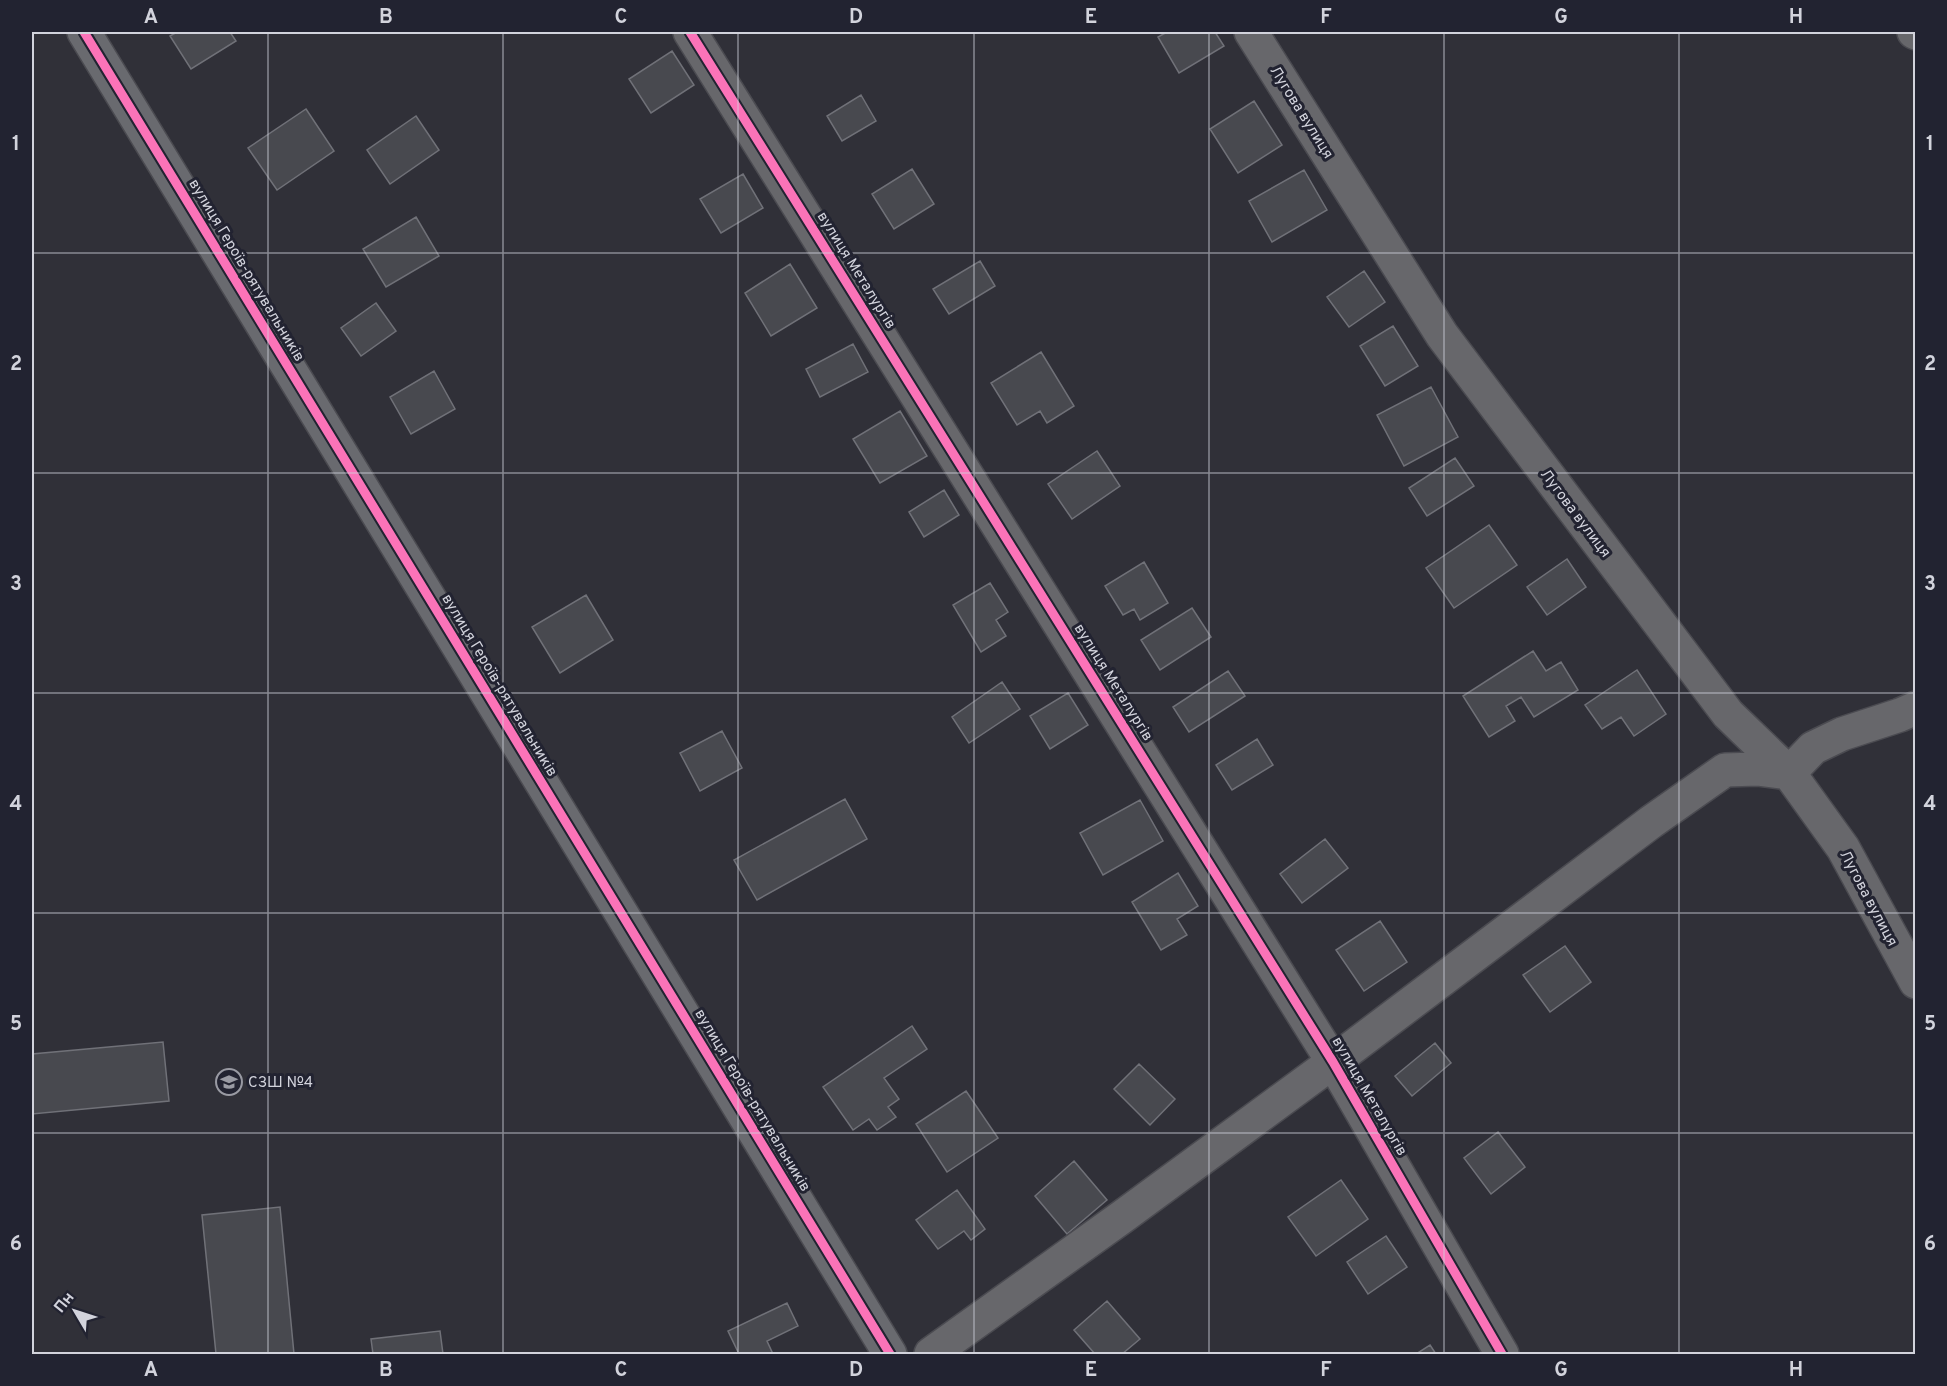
<svg xmlns="http://www.w3.org/2000/svg" width="1947" height="1386" viewBox="0 0 1947 1386" font-family="Overpass,sans-serif">
<rect width="100%" height="100%" fill="#303038"/>
<path fill="#48494f" stroke="#707178" stroke-width="1.5" d="M177,32h53l6,9 -45,28 -21,-33z
M1167,32h48l9,14 -45,27 -21,-36z
M672,51l22,34 -43,28 -22,-34z
M861,95l15,26 -34,20 -15,-25z
M1254,101l28,44 -44,28 -28,-44z
M306,109l28,42 -57,39 -29,-42z
M416,116l23,34 -49,34 -23,-34z
M912,169l22,35 -40,25 -22,-35z
M1304,170l23,40 -55,32 -23,-41z
M743,174l20,34 -42,25 -21,-34z
M416,217l23,39 -53,31 -23,-38z
M980,261l15,25 -46,28 -16,-25z
M790,264l27,44 -46,28 -26,-43z
M1364,271l21,31 -36,25 -22,-30z
M376,303l20,28 -35,25 -20,-28z
M1393,326l25,40 -33,20 -25,-40z
M853,344l15,28 -48,25 -14,-28z
M1041,352l33,54 -27,17 -7,-12 -23,14 -26,-42z
M434,371l21,38 -44,25 -21,-37z
M1431,387l27,50 -54,29 -27,-51z
M900,411l27,45 -47,27 -27,-44z
M1097,451l23,35 -48,33 -24,-35z
M1455,458l19,28 -47,30 -18,-28z
M944,490l15,25 -35,22 -15,-25z
M1489,525l28,40 -63,43 -28,-40z
M1567,559l19,28 -39,28 -20,-28z
M1144,562l24,41 -28,17 -6,-11 -11,6 -18,-29z
M990,583l18,29 -12,8 10,16 -25,16 -28,-47z
M586,595l27,45 -53,33 -28,-46z
M1192,608l19,29 -51,33 -19,-30z
M1533,651l13,20 15,-9 17,28 -44,27 -13,-20 -15,9 9,15 -26,16 -26,-41z
M1637,670l29,44 -32,22 -13,-19 -19,12 -17,-24z
M1228,671l17,25 -56,36 -16,-25z
M1002,682l18,27 -51,34 -17,-26z
M1068,693l20,32 -38,24 -20,-33z
M722,731l20,37 -42,23 -20,-38z
M1257,739l16,26 -41,25 -16,-25z
M845,799l22,40 -110,61 -23,-40z
M1140,800l23,41 -60,34 -23,-42z
M1325,839l23,29 -46,35 -22,-29z
M1178,873l20,33 -21,13 10,16 -26,15 -29,-48z
M1380,921l27,41 -43,29 -28,-41z
M1565,946l26,36 -41,30 -27,-37z
M912,1026l15,23 -43,29 15,21 -11,8 8,10 -19,13 -8,-11 -16,11 -30,-43z
M163,1042l6,59 -137,13v-60z
M1435,1043l16,20 -39,33 -17,-20z
M1139,1064l36,35 -25,26 -36,-36z
M966,1091l32,47 -51,34 -31,-48z
M1498,1132l27,35 -34,27 -27,-36z
M1074,1161l33,39 -40,34 -32,-38z
M1341,1180l27,39 -52,37 -28,-39z
M957,1190l28,39 -14,11 -7,-9 -26,18 -22,-29z
M280,1207l14,147h-78l-14,-139z
M1386,1236l21,31 -39,27 -21,-32z
M1107,1301l33,38 -18,15h-27l-21,-24z
M787,1303l11,23 -31,15 6,13h-34l-11,-23z
M440,1331l3,23h-70l-2,-15z
M1430,1345l6,9h-20z"/>
<g fill="none" stroke-linecap="round" stroke-linejoin="round">
<defs>
<path id="street" d="M690,32l643,1030 169,292
M1251,32l191,303 286,379 61,59 54,75 73,134
M1914,32l2,1
M931,1354l191,-137 211,-155 318,-240 74,-52 32,-1 32,4 24,-25 29,-14 58,-19 16,-7"/>
<path id="secondary" d="M84,32l806,1322"/>
</defs>
<use href="#street" stroke="#4b4b51" stroke-width="36"/>
<use href="#secondary" stroke="#4b4b51" stroke-width="36"/>
<use href="#street" stroke="#67676b" stroke-width="33"/>
<use href="#secondary" stroke="#696a6f" stroke-width="33"/>
<defs>
<path id="cycleway" d="M84,32l806,1322
M690,32l643,1030 169,292"/>
</defs>
<use href="#cycleway" stroke="#222331" stroke-width="13"/>
<use href="#cycleway" stroke="#fb73b8" stroke-width="9"/>
</g>
<path fill="none" stroke="#d2d3dc" stroke-width="1.5" stroke-opacity="0.55" d="M268,32v1322M503,32v1322M738,32v1322M974,32v1322M1209,32v1322M1444,32v1322M1679,32v1322M32,253h1884M32,473h1884M32,693h1884M32,913h1884M32,1133h1884"/>
<defs>
<symbol id="school-ring" viewBox="-11 -11 22 22"><circle r="9.5" fill="#222331" stroke="#999aa3" stroke-width="1.5"/><path d="M0-5L7-2L0 1L-7-2ZM-4 1L0 2.5L4 1V4Q0 6-4 4Z" fill="#999aa3"/></symbol>
</defs>
<g fill-rule="evenodd">
<use href="#school-ring" x="214" y="1067" width="30" height="30"/>
</g>
<g text-anchor="middle" stroke-width="6" stroke-linejoin="round" paint-order="stroke">
<g font-size="15" fill="#d2d3dc" stroke="#222331">
<text transform="translate(1302 112) rotate(58)" y="5">Лугова вулиця</text>
<text transform="translate(247 270) rotate(59)" y="5">вулиця Героїв-рятувальників</text>
<text transform="translate(857 270) rotate(58)" y="5">вулиця Металургів</text>
<text transform="translate(1576 513) rotate(53)" y="5">Лугова вулиця</text>
<text transform="translate(1114 682) rotate(58)" y="5">вулиця Металургів</text>
<text transform="translate(500 685) rotate(59)" y="5">вулиця Героїв-рятувальників</text>
<text transform="translate(1869 898) rotate(62)" y="5">Лугова вулиця</text>
<text transform="translate(1370 1096) rotate(60)" y="5">вулиця Металургів</text>
<text transform="translate(753 1100) rotate(59)" y="5">вулиця Героїв-рятувальників</text>
</g>
<g font-size="15" fill="#d2d3dc" stroke="#222331" text-anchor="start">
<text x="248" y="1087">СЗШ №4</text>
</g>
</g>
<rect width="1947" height="1386" fill="none" stroke="#222331" stroke-width="66"/>
<g transform="translate(75 1311) rotate(309)" stroke="#222331" stroke-width="4.5" paint-order="stroke">
<path d="M0-4.5L10 22L0 15L-10 22Z" fill="#d2d3dc"/>
<text y="-9" font-size="16" font-weight="bold" text-anchor="middle" fill="#d2d3dc">Пн</text>
</g>
<rect x="33" y="33" width="1881" height="1320" fill="none" stroke="#d2d3dc" stroke-width="2"/>
<g font-size="20" text-anchor="middle" font-weight="bold" fill="#d2d3dc">
<text x="151" y="23">A</text>
<text x="386" y="23">B</text>
<text x="621" y="23">C</text>
<text x="856" y="23">D</text>
<text x="1091" y="23">E</text>
<text x="1326" y="23">F</text>
<text x="1561" y="23">G</text>
<text x="1796" y="23">H</text>
<text x="16" y="150">1</text>
<text x="1930" y="150">1</text>
<text x="16" y="370">2</text>
<text x="1930" y="370">2</text>
<text x="16" y="590">3</text>
<text x="1930" y="590">3</text>
<text x="16" y="810">4</text>
<text x="1930" y="810">4</text>
<text x="16" y="1030">5</text>
<text x="1930" y="1030">5</text>
<text x="16" y="1250">6</text>
<text x="1930" y="1250">6</text>
<text x="151" y="1376">A</text>
<text x="386" y="1376">B</text>
<text x="621" y="1376">C</text>
<text x="856" y="1376">D</text>
<text x="1091" y="1376">E</text>
<text x="1326" y="1376">F</text>
<text x="1561" y="1376">G</text>
<text x="1796" y="1376">H</text>
</g>
</svg>
